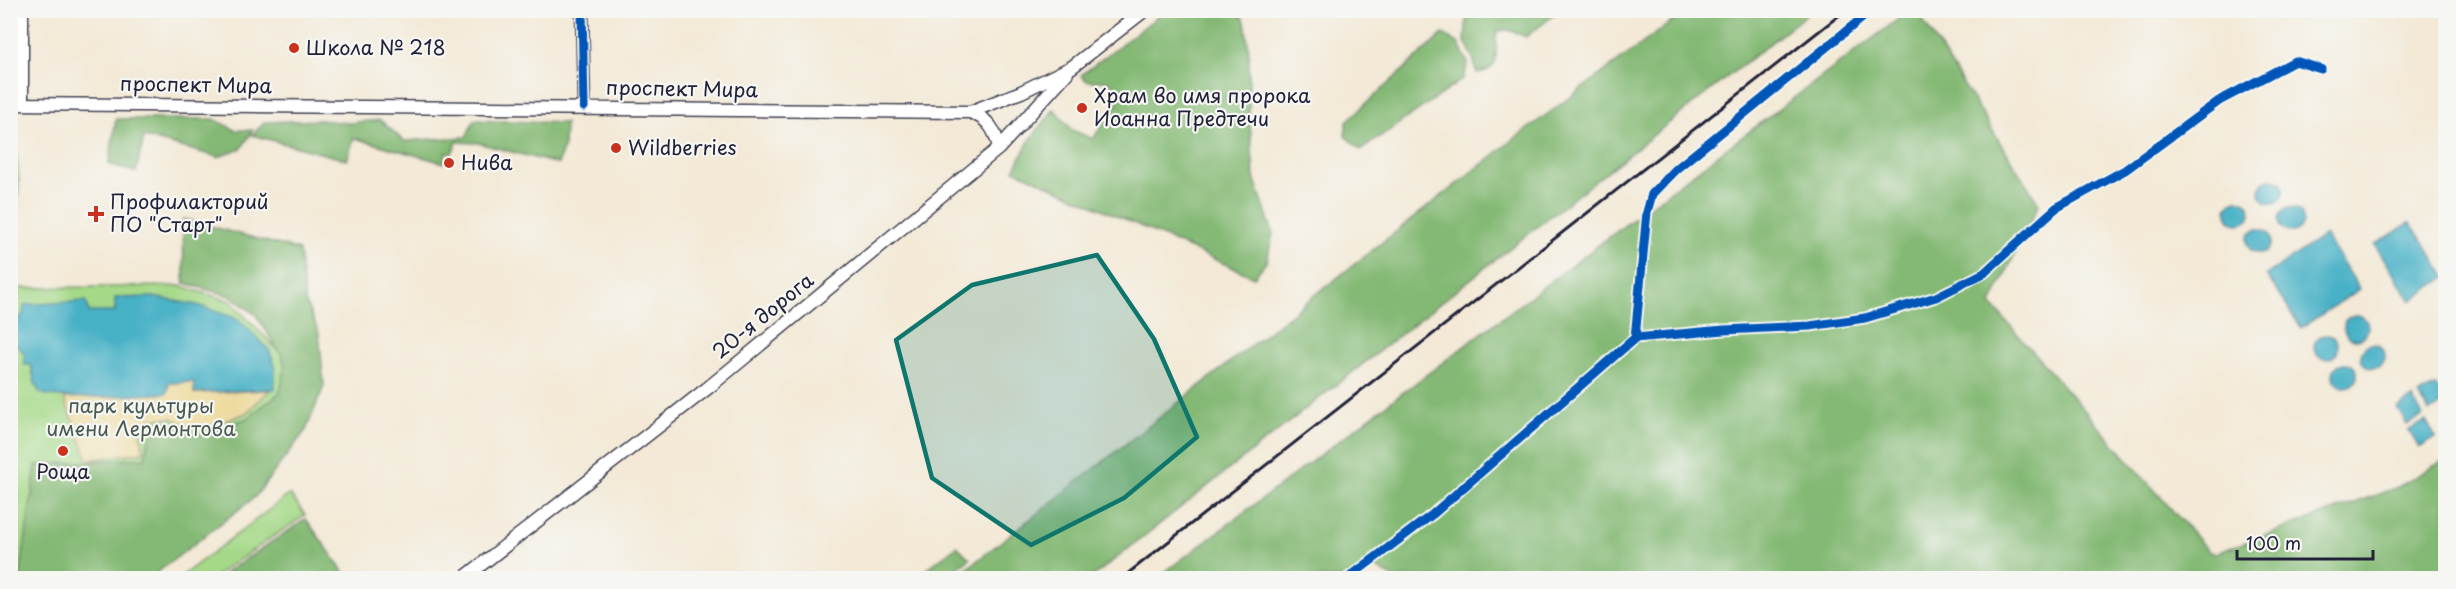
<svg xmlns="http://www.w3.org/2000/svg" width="2456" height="589" viewBox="0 0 2456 589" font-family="'Playpen Sans',sans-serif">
<rect width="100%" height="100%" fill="#f6f6f2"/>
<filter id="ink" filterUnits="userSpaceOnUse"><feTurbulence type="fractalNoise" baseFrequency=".0167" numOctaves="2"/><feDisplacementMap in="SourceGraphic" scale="12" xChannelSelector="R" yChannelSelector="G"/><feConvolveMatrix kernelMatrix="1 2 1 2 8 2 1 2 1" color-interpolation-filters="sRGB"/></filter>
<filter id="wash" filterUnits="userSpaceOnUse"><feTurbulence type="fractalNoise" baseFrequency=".008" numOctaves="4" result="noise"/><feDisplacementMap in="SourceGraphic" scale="24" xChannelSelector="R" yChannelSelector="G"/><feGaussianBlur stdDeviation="1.35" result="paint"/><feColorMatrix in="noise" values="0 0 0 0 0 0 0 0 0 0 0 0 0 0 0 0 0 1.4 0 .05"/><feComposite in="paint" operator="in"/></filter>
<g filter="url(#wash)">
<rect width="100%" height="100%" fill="#f3e9d6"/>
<path fill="#a5d988" stroke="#647e62" stroke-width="1.5" d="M10,127h4l5,55 -6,109 6,-3 162,-2 49,15 79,81 -162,196h-136z
M290,494l15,21 -93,63h-33z"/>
<path fill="#84b974" stroke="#536e58" stroke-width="1.5" d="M1165,11h72l8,10 4,31v59l5,66 19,56 -6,28 -13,16 -240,-107 14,-27 26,-34 18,21 21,9 31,-46 -17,-12h-20l-6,-6z
M1467,11v-1l92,1 -33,26 -18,-7 -11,1c-5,20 9,38 -20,42l-4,-15 -8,-16z
M1686,11h125l-720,567h-136l559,-439z
M1909,11h8l122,193 -48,100 218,248 7,1 182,-66 47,-27v118h-1051l-21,-12 -20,12h-196z
M1443,34l15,9 10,20 -5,16 -102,71 -16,-14 2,-15z
M116,119h98l21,11h18l-12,19 -23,8 -74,-20 -8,35 -27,-8z
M320,120l29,3 31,-3 24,21 62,-4 8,-17 91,3 -1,22 -6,19 -80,-21 -21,-1 -5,11 -6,-1 -2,11 -90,-25 -7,22 -95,-25 13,-13z
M183,219l116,31 6,51 14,32 5,53 -18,44 -51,67 -105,81h-130l16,-113 109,-7 6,-30 18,-5 29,13 50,-18 32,-26 5,-25 -3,-11 -26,-41 -26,-19 -46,-13z
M306,519l42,59h-130z
M957,546l13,13 -26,19h-29z"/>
<path fill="#eeda9e" stroke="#887e6c" stroke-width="1.5" d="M194,382l1,11 75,-3 -24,23 -49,19 -25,-14 -21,1 -11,12 4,21 -56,8 -24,-62 103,-5 2,-10z"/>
<path fill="#47b1c6" stroke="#346a80" stroke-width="1.5" d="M2260 191a12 12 0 1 1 24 0a12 12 0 1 1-24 0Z
M2227 212a12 12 0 1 1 24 0a12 12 0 1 1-24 0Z
M2279 220a12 12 0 1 1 24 0a12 12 0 1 1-24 0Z
M2410,222l36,55 -35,24 -36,-56z
M2247 241a12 12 0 1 1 24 0a12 12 0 1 1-24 0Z
M2325,235l35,54 -59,39 -35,-53z
M153,297l44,8 41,14 31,31 6,16v23l-81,4v-11l-25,1 -2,10c-20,1 -117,11 -128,-2 -5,-6 -6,-19 -8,-26h-6l-1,-12 -8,-9 -2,-22 9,-7 1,-10 62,-4 3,11h26v-14z
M2344 327a12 12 0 1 1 24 0a12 12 0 1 1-24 0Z
M2314 347a12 12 0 1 1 24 0a12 12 0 1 1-24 0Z
M2361 356a12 12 0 1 1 24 0a12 12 0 1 1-24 0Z
M2333 375a12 12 0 1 1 24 0a12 12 0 1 1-24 0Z
M2436,386l9,17 -16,9 -10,-17z
M2413,398l10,18 -16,9 -10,-17z
M2426,421l10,17 -17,10 -10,-18z"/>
</g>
<g filter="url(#ink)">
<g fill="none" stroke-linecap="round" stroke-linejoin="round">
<defs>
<path id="street" d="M1635,338l89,-8 86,-4 55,-8 71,-21 48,-24 72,-65 69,-38 94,-69 76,-40 26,8
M1348,578l85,-64 202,-176 12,-126 5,-18 24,-25 196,-159"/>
<path id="secondary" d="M582,10l2,97
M10,104l960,8 51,-20 51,-25 73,-57
M22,104v-94
M970,112c18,7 25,17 29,36
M464,578l245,-191 290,-239 68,-75"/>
</defs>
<use href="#street" stroke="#414052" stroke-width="11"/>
<use href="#secondary" stroke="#414052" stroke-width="15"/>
<use href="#street" stroke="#fff" stroke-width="8"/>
<use href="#secondary" stroke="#fff" stroke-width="12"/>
<path stroke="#22223b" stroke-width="3" d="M1122,578l724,-568"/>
<defs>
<path id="cycleway" d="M582,10l2,97
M1635,338l89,-8 86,-4 55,-8 71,-21 48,-24 72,-65 69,-38 94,-69 76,-40 26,8
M1348,578l85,-64 202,-176 12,-126 5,-18 24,-25 196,-159"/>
</defs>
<use href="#cycleway" stroke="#f6f6f2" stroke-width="13"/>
<use href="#cycleway" stroke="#0057b8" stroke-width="9"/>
</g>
</g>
<path fill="#0f766e" fill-opacity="0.2" stroke="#0f766e" stroke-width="4.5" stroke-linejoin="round" d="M1097,255l57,84 43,98 -73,61 -93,47 -99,-67 -36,-138 76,-55z"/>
<g fill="#c8321e" stroke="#f6f6f2" stroke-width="2">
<circle cx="294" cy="48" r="6"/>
<circle cx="1082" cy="108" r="6"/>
<circle cx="616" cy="148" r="6"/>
<circle cx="449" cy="163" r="6"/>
<path d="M93 205h6v6h6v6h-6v6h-6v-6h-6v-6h6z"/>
<circle cx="63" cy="451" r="6"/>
</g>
<g text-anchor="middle" stroke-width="4.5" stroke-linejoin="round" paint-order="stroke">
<g font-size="20" fill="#22223b" stroke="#f6f6f2" text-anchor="start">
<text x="306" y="55">Школа № 218</text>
<text x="1094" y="103">Храм во имя пророка<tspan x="1094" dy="23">Иоанна Предтечи</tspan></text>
<text x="628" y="155">Wildberries</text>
<text x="461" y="170">Нива</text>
<text x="110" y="209">Профилакторий<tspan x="110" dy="23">ПО "Старт"</tspan></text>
<text x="63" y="479" text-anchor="middle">Роща</text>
</g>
<g font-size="20" fill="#22223b" stroke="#f6f6f2">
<text transform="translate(196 85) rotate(1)" y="7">проспект Мира</text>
<text transform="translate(682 89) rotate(1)" y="7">проспект Мира</text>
<text transform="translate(763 316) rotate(-39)" y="7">20-я дорога</text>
</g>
<g font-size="20" fill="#495952" stroke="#f6f6f2">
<text x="141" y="413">парк культуры<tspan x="141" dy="23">имени Лермонтова</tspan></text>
</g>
</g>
<rect width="2456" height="589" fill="none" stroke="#f6f6f2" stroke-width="36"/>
<path d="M2237 550v9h136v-9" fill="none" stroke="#22223b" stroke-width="3"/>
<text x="2246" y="550" font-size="18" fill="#22223b" stroke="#f6f6f2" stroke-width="4.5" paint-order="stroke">100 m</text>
</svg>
